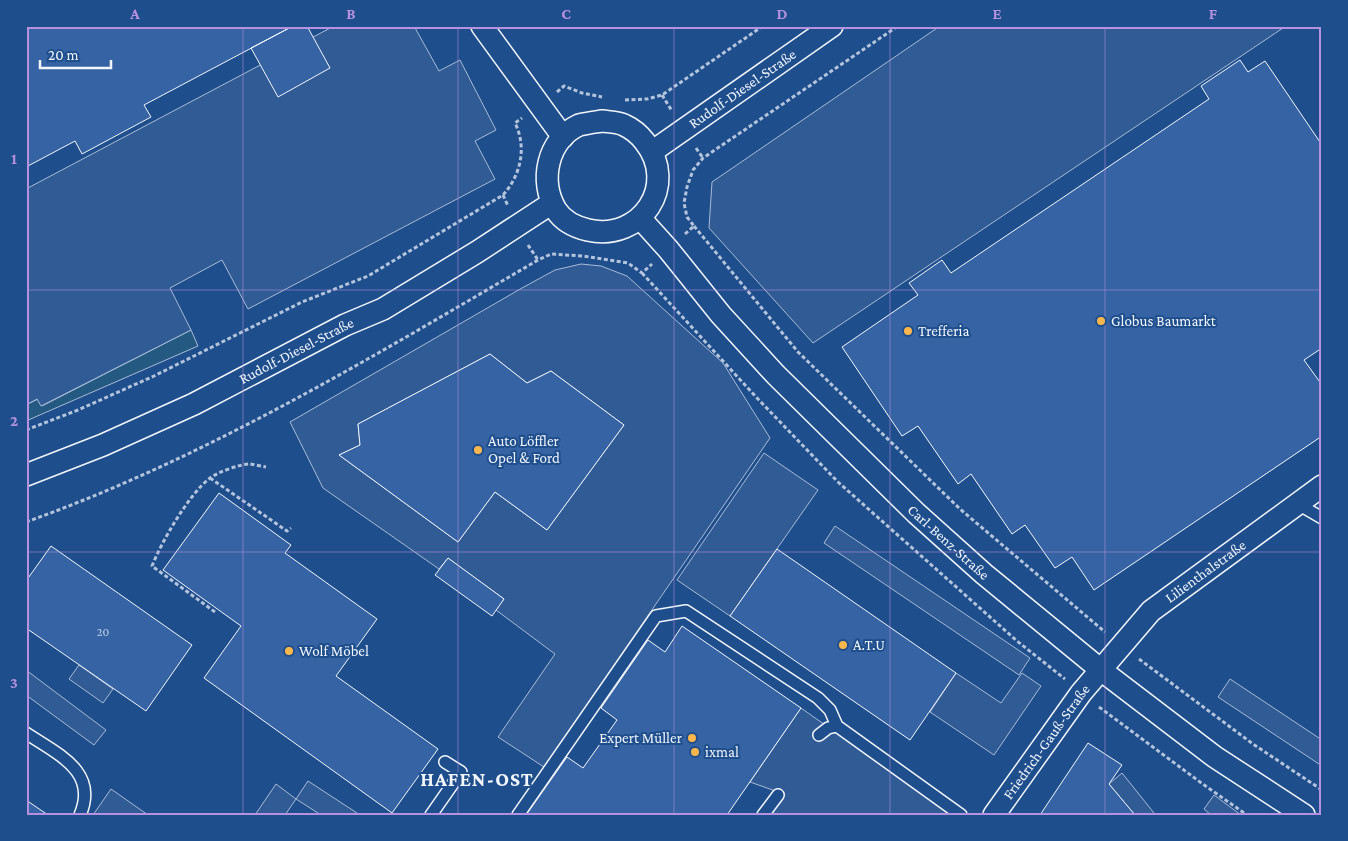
<svg xmlns="http://www.w3.org/2000/svg" width="1348" height="841" viewBox="0 0 1348 841" font-family="'Crimson Pro',serif">
<rect width="100%" height="100%" fill="#1f4e8c"/>
<path fill="#245a82" stroke="#a8bbd7" d="M191,330l7,16 -172,75v-16l12,-6 4,7z"/>
<path fill="#305b95" stroke="#a8bbd7" fill-rule="evenodd" d="M334,26h80l25,45 21,-11 36,70 -21,11 20,38 -247,130 -26,-49 -52,28 21,42 -150,76 -4,-7 -11,6v-216z
M940,26h346l-473,317 -104,-115 3,-46z
M581,264l20,2 26,10 96,87 47,75 -226,329 -46,-30 57,-83 -59,-44 8,-11 -56,-41 -9,11 -116,-81 -33,-66 232,-134 33,-18zM490,354l37,29 24,-12 73,54 -77,105 -52,-38 -37,50 -119,-87 21,-10 -2,-21z
M764,453l54,37 -88,126 -53,-36z
M835,526l195,132 -11,17 -195,-132z
M79,665l34,24 -10,14 -34,-24z
M26,670l80,60 -12,15 -68,-50z
M956,673l45,30 21,-30 19,13 -47,69 -64,-43z
M1230,679l92,61v26l-104,-69z
M801,708l149,105 -1,2h-179l14,-21 -34,-12z
M1122,773l32,40 -2,2h-17l-26,-31z
M308,781l52,34h-39l-25,-16 -11,16h-30l21,-31 20,15z
M111,789l37,26h-55z
M1214,795l27,20h-30l-7,-6z"/>
<path fill="#3563a3" stroke="#f2f6ff" d="M26,26h267l-149,79 7,12 -69,37 -7,-13 -49,26z
M293,26h14l23,42 -52,29 -27,-49z
M1240,60l8,12 17,-11 57,84v203l-18,12 18,25v51l-228,154 -22,-33 -17,11 -30,-43 -13,9 -41,-60 -13,10 -40,-58 -16,10 -60,-89 76,-52 -9,-12 33,-23 9,13 258,-174 -8,-13z
M490,354l37,29 24,-12 73,54 -77,105 -52,-38 -37,50 -119,-87 21,-10 -2,-21z
M219,493l72,52 -6,8 92,66 -41,57 102,73 -46,64 -188,-135 37,-52 -78,-56z
M51,546l141,99 -46,66 -120,-83v-47z
M777,549l179,124 -46,67 -180,-124z
M448,558l56,41 -12,17 -57,-41z
M682,626l119,82 -74,107h-201l41,-58 16,11 34,-48 -16,-12 47,-68 17,12z
M1088,743l34,22 -13,19 26,31h-95z
M26,800l22,15h-22z"/>
<g fill="none" stroke-linecap="round" stroke-linejoin="round">
<defs>
<path id="lane" d="M1298,504l24,14
M26,733c31,21 73,38 54,82
M819,735l9,-7 9,-2
M431,815l30,-43 -16,-10
M518,815l138,-199 30,-5 132,87 12,12 7,16 124,89
M763,815l15,-20"/>
<g id="street">
<path d="M482,26l81,111"/>
<path d="M602,121c7,1 16,1 22,4 9,4 15,9 21,17 34,43 -4,100 -57,88 -13,-3 -25,-9 -32,-20 -17,-29 -9,-70 23,-85 7,-2 16,-3 23,-4z"/>
<path id="s1" d="M653,151l179,-125"/>
<path id="s2" d="M640,218l28,31 53,66 55,60 140,138 68,61 117,96 114,87 89,58"/>
<path id="s3" d="M26,475l77,-30 91,-41 151,-79 38,-16 94,-57 75,-49"/>
<path id="s4" d="M994,815l87,-122 70,-82 171,-125"/>
</g>
</defs>
<use href="#lane" stroke="#f2f6ff" stroke-width="14"/>
<use href="#street" stroke="#f2f6ff" stroke-width="24"/>
<path stroke="#b3c4dc" stroke-width="3" stroke-dasharray="4 2.5" stroke-linecap="butt" d="M557,92l7,-6 18,7 20,4
M662,95l10,16
M625,100l22,-1 15,-4 101,-69
M696,148l7,10
M503,195l5,11
M694,226l104,126 162,157 145,123
M685,234l9,-8 -7,-9 -3,-14 3,-16 6,-17 10,-12 195,-132
M528,245l10,15
M642,273l115,125 81,84 179,159 48,38
M26,430l52,-20 76,-34 148,-74 66,-26 135,-81c18,-20 24,-48 12,-72l7,-5
M210,478l77,53 4,-3
M26,522c182,-65 346,-165 512,-262l13,-6 32,2 45,7 14,10 10,-9
M215,612l-63,-46c10,-25 37,-72 58,-88 8,-6 30,-14 40,-14 5,1 11,2 16,3
M1139,659l114,85 69,46
M1099,707l101,75 47,33"/>
<use href="#lane" stroke="#1f4e8c" stroke-width="11"/>
<use href="#street" stroke="#1f4e8c" stroke-width="21"/>
</g>
<path fill="none" stroke="#b691df" stroke-width="1" stroke-opacity="0.55" d="M243,26v789M458,26v789M674,26v789M890,26v789M1105,26v789M26,290h1296M26,552h1296"/>
<g fill="#ffb74d" stroke="#1f4e8c" stroke-width="2">
<circle cx="1101" cy="321" r="5"/>
<circle cx="908" cy="331" r="5"/>
<circle cx="478" cy="450" r="5"/>
<circle cx="843" cy="645" r="5"/>
<circle cx="289" cy="651" r="5"/>
<circle cx="692" cy="738" r="5"/>
<circle cx="695" cy="752" r="5"/>
</g>
<g text-anchor="middle" stroke-width="4" stroke-linejoin="round" paint-order="stroke">
<g font-size="12" fill="#c3d1e8">
<text x="103" y="636">20</text>
</g>
<g font-size="15" fill="#f2f6ff" stroke="#1f4e8c">
<text dy="5" stroke="none"><textPath href="#s1" startOffset="109">Rudolf-Diesel-Straße</textPath></text>
<text dy="5" stroke="none"><textPath href="#s3" startOffset="298">Rudolf-Diesel-Straße</textPath></text>
<text dy="5" stroke="none"><textPath href="#s2" startOffset="448">Carl-Benz-Straße</textPath></text>
<text dy="5" stroke="none"><textPath href="#s4" startOffset="325">Lilienthalstraße</textPath></text>
<text dy="5" stroke="none"><textPath href="#s4" startOffset="90">Friedrich-Gauß-Straße</textPath></text>
</g>
<g font-size="15" fill="#f2f6ff" stroke="#1f4e8c" text-anchor="start">
<text x="1111" y="326">Globus Baumarkt</text>
<text x="918" y="336">Trefferia</text>
<text x="488" y="446">Auto Löffler<tspan x="488" dy="17">Opel &amp; Ford</tspan></text>
<text x="853" y="650">A.T.U</text>
<text x="299" y="656">Wolf Möbel</text>
<text x="682" y="743" text-anchor="end">Expert Müller</text>
<text x="705" y="757">ixmal</text>
</g>
<g font-size="20" font-weight="bold" letter-spacing="1" fill="#f2f6ff" stroke="#1f4e8c">
<text x="477" y="786">HAFEN-OST</text>
</g>
</g>
<rect width="1348" height="841" fill="none" stroke="#1f4e8c" stroke-width="55"/>
<path d="M40 60v8h71v-8" fill="none" stroke="#f2f6ff" stroke-width="2.5"/>
<text x="48" y="60" font-size="15" fill="#f2f6ff" stroke="#1f4e8c" stroke-width="4" paint-order="stroke">20 m</text>
<rect x="28" y="28" width="1292" height="786" fill="none" stroke="#b691df" stroke-width="2"/>
<g font-size="16" text-anchor="middle" font-weight="bold" fill="#b691df">
<text x="135" y="19">A</text>
<text x="351" y="19">B</text>
<text x="566" y="19">C</text>
<text x="782" y="19">D</text>
<text x="997" y="19">E</text>
<text x="1213" y="19">F</text>
<text x="14" y="164">1</text>
<text x="14" y="426">2</text>
<text x="14" y="688">3</text>
</g>
</svg>
